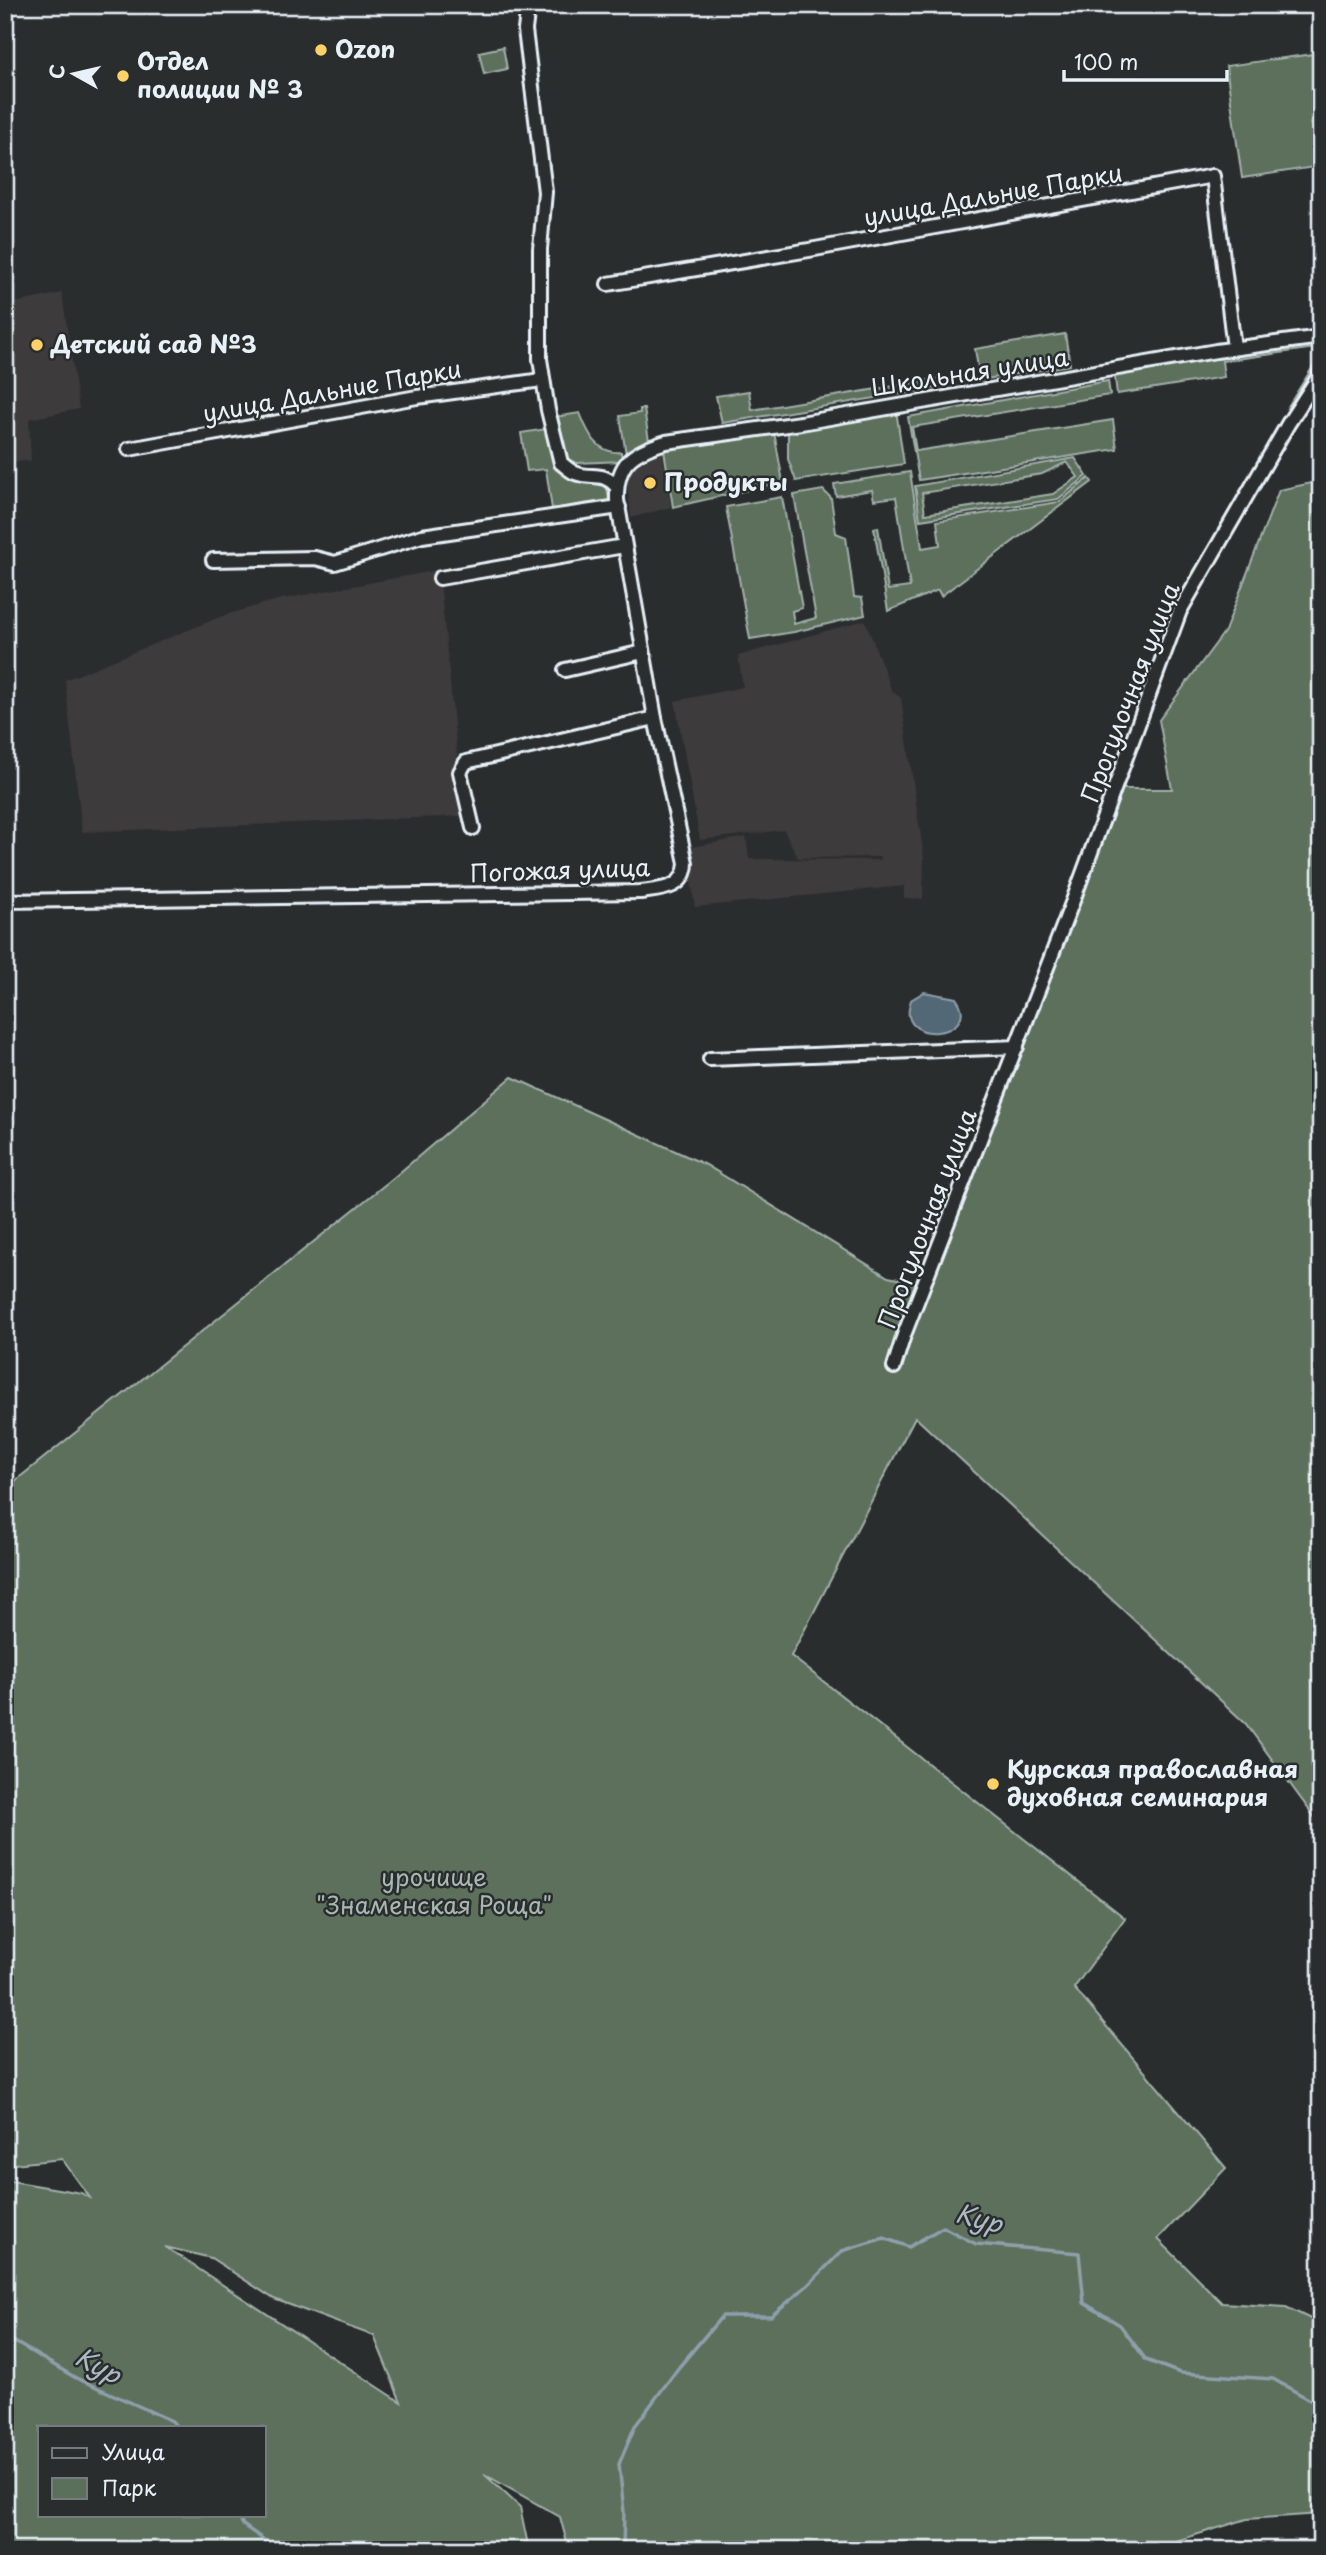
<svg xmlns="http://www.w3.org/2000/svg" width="1326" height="2555" viewBox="0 0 1326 2555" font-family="'Playpen Sans',sans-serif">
<rect width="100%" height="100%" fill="#2a2d2e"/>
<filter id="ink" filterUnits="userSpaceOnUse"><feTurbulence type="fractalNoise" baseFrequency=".0143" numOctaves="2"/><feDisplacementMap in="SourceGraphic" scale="14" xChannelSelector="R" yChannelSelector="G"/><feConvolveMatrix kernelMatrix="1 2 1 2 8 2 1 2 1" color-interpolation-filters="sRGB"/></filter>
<g filter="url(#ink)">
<path fill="#3e3b3a" d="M62,293l17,116 -50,10 2,42 -26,1v-157z
M662,451l9,56 -40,11 -4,-38 1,-12 16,-12z
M439,570l24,246 -381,16 -17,-152 160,-65 52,-15z
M865,620l27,71 9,7 23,160 -1,41 -19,-1v-12l-209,21 -9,-59 60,-11 3,22 132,1 -1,-3 -82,1 -14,-28 -84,10 -25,-139 68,-14 -5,-31z"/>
<path fill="#5b705b" stroke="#a2b0aa" stroke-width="2" fill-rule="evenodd" d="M503,47l4,22 -23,5 -5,-22z
M1321,53v113l-79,12 -16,-112z
M1065,334l5,31 -90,15 -5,-31z
M1321,337v41l-22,36 -12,-6 32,-51 -4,-9 -93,13 2,16 -107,17 -3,-24z
M936,379l1,9 -215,35 -6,-27 33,-5 3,19z
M1108,381l2,14 -198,32 4,24 197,-31 4,29 -198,31 -11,-63z
M640,409h4l6,38 -23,14 -7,-45 20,-3z
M896,410l8,54 -108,17 -8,-22v-32z
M580,413c7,18 17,42 41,39l1,9 -45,2 -14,-5 -9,-41z
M546,429l20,45 12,8 24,-2 5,7 2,13 -57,9 -6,-40 -19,2 -6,-38z
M774,432l9,50 -110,25 -9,-57z
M1075,458l12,18 -29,23 -138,21 -5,-34zM1067,462l11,15 -25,17 -128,20 -3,-21 120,-19z
M910,472l12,76 18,-3 -3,-24 122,-19 30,-24 3,4 -151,114 -3,-6 -50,21 -14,-83 4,-1 10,63 22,-3 -14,-90 -22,3 -2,-10 -36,6 -2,-12z
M1321,481v1345l-75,-102 -331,-307 -124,239 334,262 -51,70 152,180 -68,71 64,64 64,4 35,17v190l-74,5 -100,31h-578l-9,-33 -76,-43 36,33 9,43h-520l-4,-6v-364l76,13 10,6 -29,-40 -57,6v-676l387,-310 120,-102 194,88 182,112 35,7 185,-495h64l-13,-69 66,-89 54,-141zM165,2247l46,11 63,41 100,37 27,66zM40,2427h224v88h-224z
M823,490l8,8 5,35 10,4 8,60 8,1 3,17 -71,17 -44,7 -24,-132 56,-10 20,111 -10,3 2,13 22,-6 -22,-123z"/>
<path fill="#536877" stroke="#8f9fab" stroke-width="2" d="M924,992l32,6c29,39 -63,51 -45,2z"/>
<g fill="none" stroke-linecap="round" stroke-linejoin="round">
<path stroke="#8f9fab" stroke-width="3.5" d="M5,2332l8,9 63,37 96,43 5,6
M238,2515l5,10 35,25
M623,2550l1,-38 -5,-48 16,-38 44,-59 43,-51h49l37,-31 34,-34 42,-13 25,9 34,-20 33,17 103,9 5,50 36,22 26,35 34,13 93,6 48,27"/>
<defs>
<path id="minor" d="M528,5l-3,25 20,162 -5,57v110l8,51 13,53c4,3 9,8 14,10 18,7 26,-3 42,14
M608,284l207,-35 398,-73 21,172
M129,449l288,-52 125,-17
M213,560l102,-2 20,5 87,-27 197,-29
M440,578l184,-32
M565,670l78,-18
M473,828l-13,-56 6,-10 189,-44
M5,901l636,-9c21,-3 44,-3 45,-29l-31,-145 -38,-218c-1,-38 16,-48 49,-58l135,-19 415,-72 105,-14
M710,1059l307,-12
M894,1367l10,-32 170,-437 106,-287 108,-187 33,-51"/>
</defs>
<use href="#minor" stroke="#e8f1f8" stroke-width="18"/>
<use href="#minor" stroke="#2a2d2e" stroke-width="12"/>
</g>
</g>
<g fill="#ffd166" stroke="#2a2d2e" stroke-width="2.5">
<circle cx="321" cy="50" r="7"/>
<circle cx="123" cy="76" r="7"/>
<circle cx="37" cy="345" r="7"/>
<circle cx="650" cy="483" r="7"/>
<circle cx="993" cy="1784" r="7"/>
</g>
<g text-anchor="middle" stroke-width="5" stroke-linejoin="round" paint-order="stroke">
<g font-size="24" font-weight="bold" fill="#e8f1f8" stroke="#2a2d2e" text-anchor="start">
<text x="335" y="58">Ozon</text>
<text x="137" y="70">Отдел<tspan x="137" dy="28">полиции № 3</tspan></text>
<text x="51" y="353">Детский сад №3</text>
<text x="664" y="491">Продукты</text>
<text x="1007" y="1778">Курская православная<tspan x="1007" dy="28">духовная семинария</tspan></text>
</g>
<g font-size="24" fill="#e8f1f8" stroke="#2a2d2e">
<text transform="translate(993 196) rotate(-10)" y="8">улица Дальние Парки</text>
<text transform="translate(970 373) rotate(-9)" y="8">Школьная улица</text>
<text transform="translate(332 392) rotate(-10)" y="8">улица Дальние Парки</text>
<text transform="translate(1131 693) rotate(-69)" y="8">Прогулочная улица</text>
<text transform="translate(560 871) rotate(-2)" y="8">Погожая улица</text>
<text transform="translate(928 1219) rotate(-69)" y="8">Прогулочная улица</text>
</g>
<g font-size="24" fill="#a9b7b1" stroke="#2a2d2e">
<text x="434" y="1886">урочище<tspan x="434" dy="28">"Знаменская Роща"</tspan></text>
</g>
<g font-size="26" font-style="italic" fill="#acbac4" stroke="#2a2d2e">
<text transform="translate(979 2219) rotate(15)" y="9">Кур</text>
<text transform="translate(98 2366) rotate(28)" y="9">Кур</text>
</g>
</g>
<rect width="1326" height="2555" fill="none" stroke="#2a2d2e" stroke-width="28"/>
<rect x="14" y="14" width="1298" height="2527" fill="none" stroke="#e8f1f8" stroke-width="2.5" filter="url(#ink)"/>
<rect x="38" y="2426" width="228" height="91" fill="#2a2d2e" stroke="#767b7f" stroke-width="2"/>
<rect x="52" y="2448" width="35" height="10" fill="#2a2d2e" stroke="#767b7f" stroke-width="2"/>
<text x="102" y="2460" font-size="21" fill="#e8f1f8">Улица</text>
<rect x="52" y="2478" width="35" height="21" fill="#5b705b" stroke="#767b7f" stroke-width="2"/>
<text x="102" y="2496" font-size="21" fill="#e8f1f8">Парк</text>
<g transform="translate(74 74) rotate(278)" stroke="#2a2d2e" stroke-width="5" paint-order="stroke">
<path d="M0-5L12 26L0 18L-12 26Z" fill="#e8f1f8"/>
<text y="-10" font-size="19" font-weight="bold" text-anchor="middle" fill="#e8f1f8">С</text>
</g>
<path d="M1064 70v10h163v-10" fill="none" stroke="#e8f1f8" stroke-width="3.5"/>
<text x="1074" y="70" font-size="21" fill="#e8f1f8" stroke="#2a2d2e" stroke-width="5" paint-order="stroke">100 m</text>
</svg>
